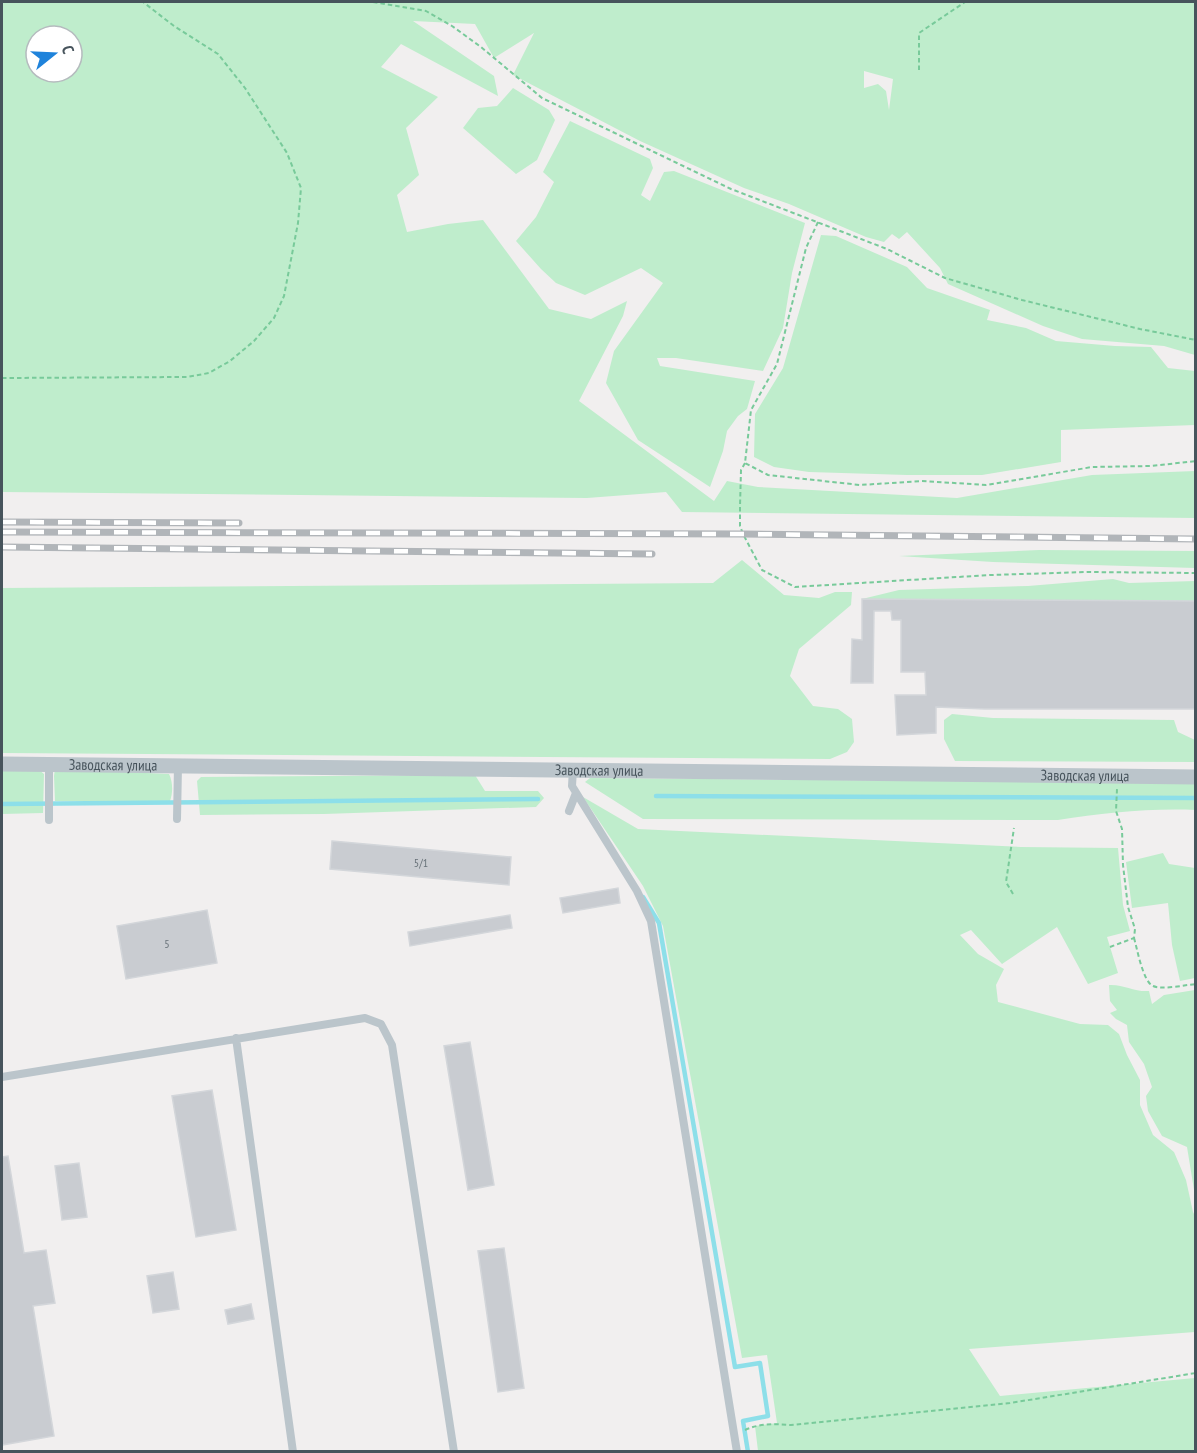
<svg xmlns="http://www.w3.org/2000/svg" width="1197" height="1453" viewBox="0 0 1197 1453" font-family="'PT Sans Narrow',sans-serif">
<rect width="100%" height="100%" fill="#f1efef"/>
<path fill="#bfedcc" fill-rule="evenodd" d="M2,2h1193v353l-31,-9 -82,-7 -39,-13 -95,-42 -8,-16 -33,-36 -8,7 -7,-5 -8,8 -18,-5 -77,-33 -45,-16 -104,-47 -127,-66 21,-42 -40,25 -19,-34 -62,-3 81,55 4,20 -97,-52 -20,23 57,30 -32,31 13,47 -22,20 10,37 41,-8 35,-4 66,89 42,10 36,-18 -4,15 -44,85 135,100 13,-20 31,6 199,11 135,-23 103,-4v47l-513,-6 -16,-20 -79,6 -585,-6zM36,36h36v36h-36zM864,71l29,8 -4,31 -3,-19 -8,-7 -14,4z
M513,88l36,22 6,10 -18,40 -21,14 -53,-46 15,-20 19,-2z
M570,121l80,38 3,9 -12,27 9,6 14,-29 10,-1 131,52 -13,50 -9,55 -20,43 -87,-13h-19l3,8 95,15 -8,28 -9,7 -11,15 -4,20 -13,36 -72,-47 -32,-57 8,-32 49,-68 -22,-15 -56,27 -29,-12 -15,-14 -25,-28 20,-24 18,-35 -11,-10z
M821,235l15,1 71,31 20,21 63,22 -3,10 39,8 30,13 59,5 36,1 17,21 27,3v54l-134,5v32l-79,13h-75l-98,-3 -35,-5 -20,-10 1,-43 28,-46z
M1039,550l156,1v17l-202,-6 -94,-6z
M742,560l42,35 35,3 16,-6h17l-1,13 -52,44 -9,27 23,30 25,3 14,10 2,23 -7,10 -17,7 -828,-6v-165l711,-5z
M1113,579l16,4 66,-2v20l-333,-2 37,-9 129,-4z
M952,714l41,4 181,2 4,12 17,8v22l-240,-1 -11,-22v-19z
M38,769l6,5 -1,39 -41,1v-44z
M55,769l114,5c4,8 4,19 1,27h-115l-1,-25z
M475,775l10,16h53l6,7 -8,9 -212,7 -124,1 -3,-34 4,-4z
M590,778l605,5 1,27c-47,-2 -92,3 -138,10l-415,-1 -58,-37z
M583,797l55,32 383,18 97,1 5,57 7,26 -23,6 11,36 -30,11 -31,-57 -55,37 -31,-34 -11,5 18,19 26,15 -8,16 2,17 82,22 28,1 11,9 8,21 13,25v25l13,30 21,17 12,28 7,32 2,4v116l-226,17 31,47 195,-18v73h-437l-3,-25 22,-3 -10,-68 -25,3 -79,-432 -20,-40z
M1163,853l6,11 26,4v110l-15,3 -8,-36 -4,-42 -36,5 -6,-46z
M1109,985c14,-1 25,7 40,6l3,13 12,-9 31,-5v206l-8,-49 -25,-11 -14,-25 -2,-15 6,-9 -8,-23 -15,-22 -2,-17 -11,-6 -6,-6 7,-3 -7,-9z"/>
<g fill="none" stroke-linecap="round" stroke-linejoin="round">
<path stroke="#8ddfe9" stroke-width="4.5" d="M656,796l540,2
M2,804l536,-5
M643,897l16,26 76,444 25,-4 8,53 -25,5 5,31"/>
</g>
<path fill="#c9ccd1" stroke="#d3d6da" stroke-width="1.5" d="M862,599l334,2v108h-211l-49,-2v26l-39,2 -2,-40h31l-1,-23h-24v-52h-9l-1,-9h-17l-1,72h-22l1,-44 10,1z
M332,841l179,16 -2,28 -179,-16z
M618,888l2,15 -57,10 -3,-15z
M207,910l10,53 -91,16 -9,-53z
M510,915l2,13 -102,18 -2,-14z
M470,1042l24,143 -26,5 -24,-144z
M212,1090l24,140 -40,7 -24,-141z
M8,1156l16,97 22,-3 9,53 -22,3 21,130 -52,9v-288z
M79,1163l8,54 -25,3 -7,-54z
M504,1248l20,140 -26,4 -20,-141z
M173,1272l6,37 -26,4 -6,-37z
M251,1304l3,15 -26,5 -3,-14z"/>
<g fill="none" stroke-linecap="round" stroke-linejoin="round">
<path stroke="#78ca9a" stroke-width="2" stroke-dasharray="4.5 3" stroke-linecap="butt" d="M373,2l53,9 26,15 29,21 61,51 189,91 156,60 58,29 77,22 118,29 56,11
M919,70v-37l46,-31
M818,222l-12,26 -29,116 -26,46 -6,53 23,12 92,10 62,-4 64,4 106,-18 59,-1 45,-5
M2,378l185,-1 22,-4 21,-12 24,-20 20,-23 10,-22 14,-73 3,-35 -14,-35 -42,-65 -27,-34 -44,-28 -31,-24
M745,463l-4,7 -1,36v20l3,8 19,36 33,17 195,-12 97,-3 109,1
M1013,894l-7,-12 8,-54
M1134,938c3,10 9,44 19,48 9,4 32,-1 43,-2
M1110,947l24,-9 1,-9 -7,-22 -5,-42 -1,-36 -6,-18 1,-22
M745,1430c15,-7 30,-6 46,-5l219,-22 186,-30"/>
<path stroke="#bbc5cb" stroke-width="8" d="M49,763v57
M573,769l-1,17 65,105 14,30 86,531
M569,811l7,-18
M177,819l1,-53
M236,1038l57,414
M2,1077l363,-59 16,6 11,21 62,407"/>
<path stroke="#bbc5cb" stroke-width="15" id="s1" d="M2,764l1194,13"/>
<defs>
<path id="rail" d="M2,522l237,1
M2,532l741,2 453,5
M2,547l650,7"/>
</defs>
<use href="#rail" stroke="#b1b5b9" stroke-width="7"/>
<use href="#rail" stroke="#fff" stroke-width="4.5" stroke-dasharray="14" stroke-linecap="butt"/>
</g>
<g text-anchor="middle" stroke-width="4.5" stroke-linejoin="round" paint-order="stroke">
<g font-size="12" fill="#687279">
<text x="421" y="867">5/1</text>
<text x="167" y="948">5</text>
</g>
<g font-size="15" fill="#47545c" stroke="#fff">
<text dy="5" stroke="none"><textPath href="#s1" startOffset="111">Заводская улица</textPath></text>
<text dy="5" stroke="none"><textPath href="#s1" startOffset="597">Заводская улица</textPath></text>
<text dy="5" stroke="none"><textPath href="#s1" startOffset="1083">Заводская улица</textPath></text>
</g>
</g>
<rect width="1197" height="1453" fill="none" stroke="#47545c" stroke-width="6"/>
<g transform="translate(54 54) rotate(72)"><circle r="28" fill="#ffffff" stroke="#b5bbbe" stroke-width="1.5"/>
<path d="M0-4.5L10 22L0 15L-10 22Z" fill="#1f83db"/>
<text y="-9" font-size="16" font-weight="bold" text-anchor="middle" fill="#47545c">С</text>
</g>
</svg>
